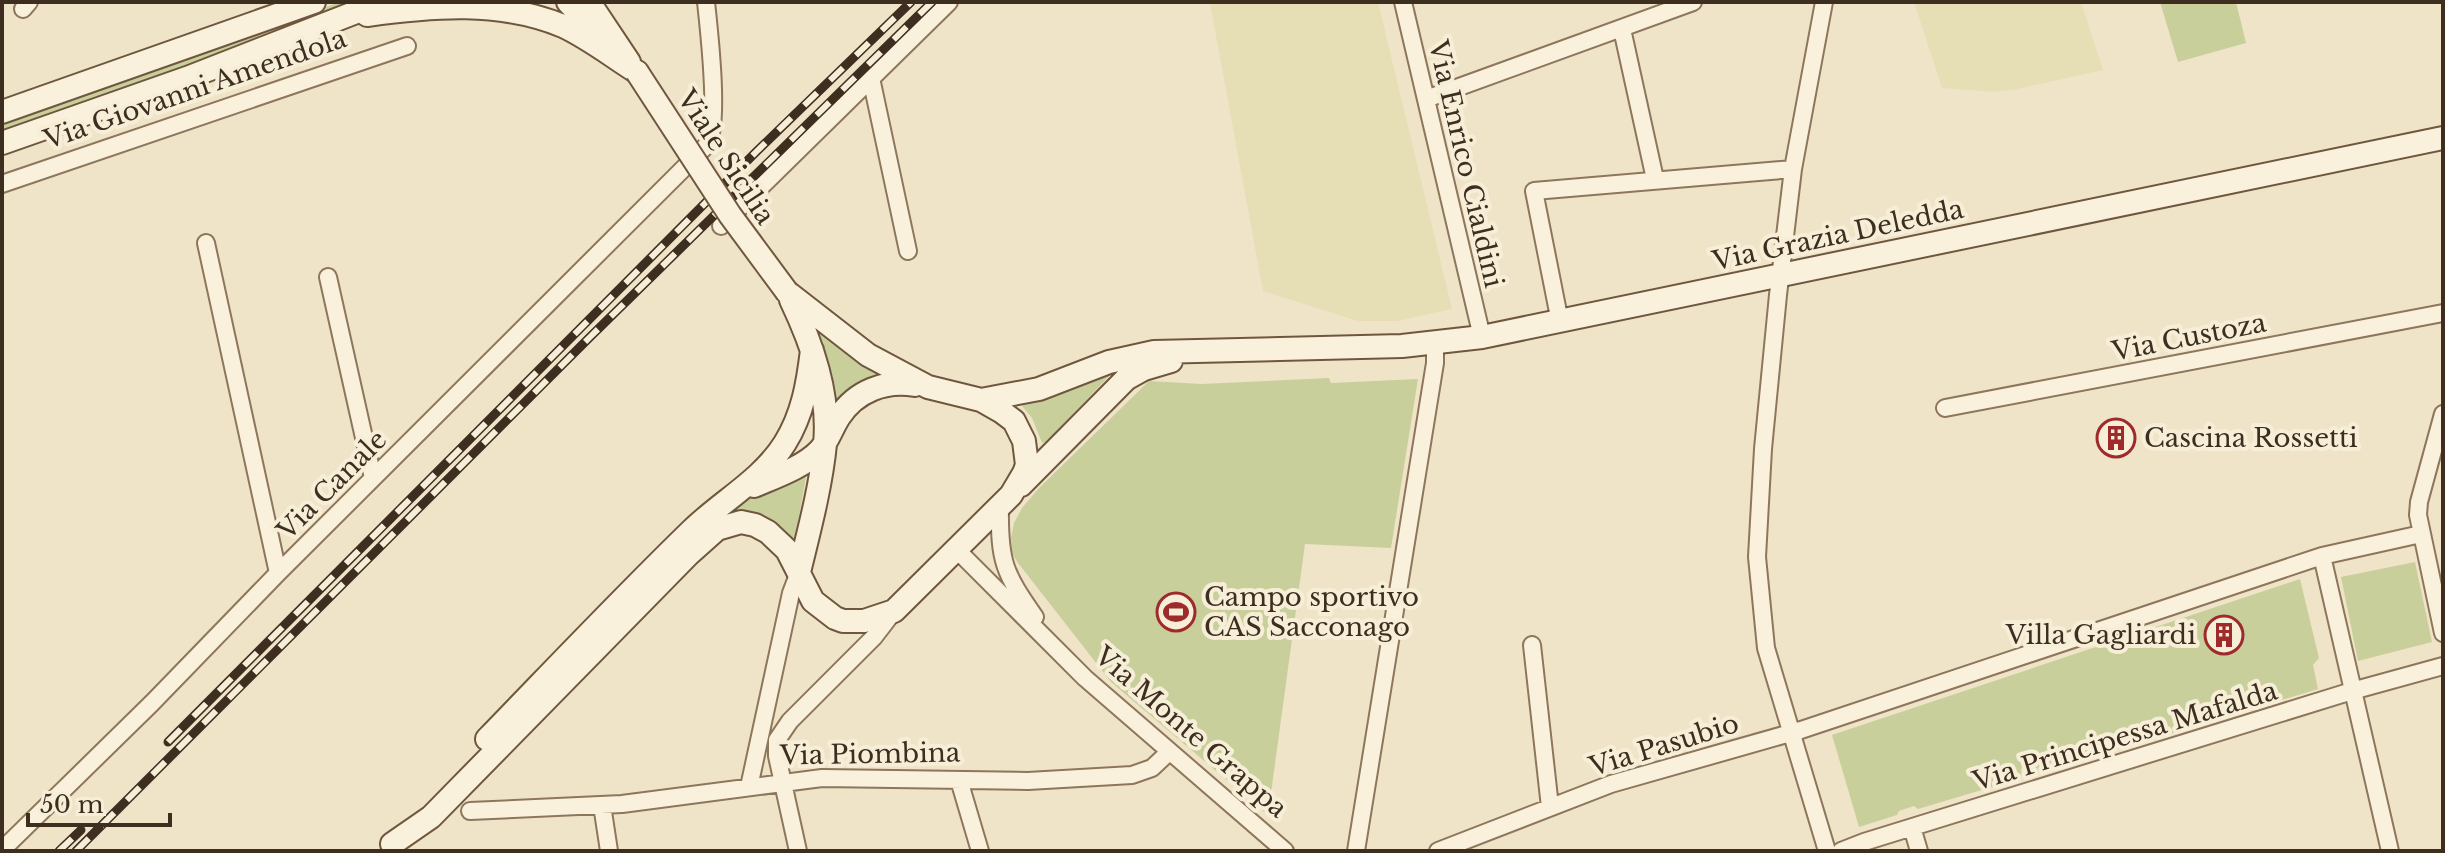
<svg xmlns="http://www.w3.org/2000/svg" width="2445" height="853" viewBox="0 0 2445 853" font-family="'Libre Baskerville',serif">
<rect width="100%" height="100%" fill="#f0e4c8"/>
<path fill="#e6deb5" d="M1378,2l74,307 -55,12h-39l-95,-30 -53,-288z
M1914,2h167l22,68 -90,20 -20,2 -51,-4z"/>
<path fill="#c9cf9b" d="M340,2h19l-105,42 -252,90v-11z
M2160,2h76l10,41 -68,19z
M819,325l66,50 -20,6 -30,21 -20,-73z
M1115,370l-69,72 -4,1 -10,-25 -14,-17z
M1329,378l2,5 87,-4 -27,169 -86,-4 -37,271 -157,-133 -93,-119 -6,-10 -1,-15 3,-15 8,-15 16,-19 111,-108 53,3z
M802,475l4,2 -11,62c-9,-3 -13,-11 -21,-16 -13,-8 -31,-8 -46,-8v-4l29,-17z
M2415,562l17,80 -74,19 -17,-84z
M2300,579l19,79 -6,7 5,24 -279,84 -4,-7 -5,-2 -9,5 1,9 -104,31 -4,-3 -15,5 -2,4 -38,12 -27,-92z"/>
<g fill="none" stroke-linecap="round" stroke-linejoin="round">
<defs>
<path id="street" d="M1403,2l79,335
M1824,2l-31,167 -15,126 -15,154 -6,108 9,91 61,203
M23,9l6,-7
M1622,29l33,150
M871,78l37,173
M1426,99l267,-97
M2,184l405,-138
M721,226l228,-224
M206,243l72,330
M328,277l45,201
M1560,322l-26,-131 259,-22
M1945,408l498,-95
M2443,414l-24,88 -1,13 25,118
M1000,507c-1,54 4,66 35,110
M957,550l128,128 200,173
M2322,556l68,295
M1532,645l18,162
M959,780l21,71
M749,787l42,-194 8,-21
M602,805l7,46
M470,811l152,-7 200,-26 206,3 104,-6 20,-7 17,-16
M1912,827l7,24
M2,850l150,-147 126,-130 429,-428c13,-20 2,-115 -1,-143
M798,851l-21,-95v-16l13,-19 84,-84 20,-26
M1356,851l79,-488v-19
M1438,851l173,-67 190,-54 521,-174 99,-22
M1841,851l23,-9 488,-151 91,-25"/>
<path id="secondary" d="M568,2l26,28
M589,2l40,60
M367,15c66,-9 133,-15 196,11 26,12 50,31 74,46
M2,112l312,-110
M2,143l185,-65 195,-76
M791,300c21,44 39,94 34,144 -4,42 -16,87 -26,128
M981,400l58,-11 70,-27 45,-10 248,-6 80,-9 961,-199
M1021,485l105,-106 18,-10 27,-8
M754,486c21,-9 50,-19 66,-36 8,-9 12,-22 19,-33 17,-26 46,-37 76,-32
M487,739c68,-70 135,-141 205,-209 31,-30 70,-50 93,-87 18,-29 23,-60 27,-93
M392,844l39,-27 258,-263 28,-25 24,-7 14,3 13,7 19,18 26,51 22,17 8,3h21l30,-10 117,-116 13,-22 3,-8 -3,-24 -10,-20 -12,-9 -21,-12 -53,-13 -60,-32 -81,-63"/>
</defs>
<use href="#street" stroke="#8d765c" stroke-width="20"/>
<use href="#secondary" stroke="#6f573f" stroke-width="26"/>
<use href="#street" stroke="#faf1dc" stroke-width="16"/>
<use href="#secondary" stroke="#faf1dc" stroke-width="22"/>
<defs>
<path id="rail" d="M168,742l588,-590 155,-150
M59,851l22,-21
M76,851l514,-514 342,-335"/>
</defs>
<use href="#rail" stroke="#3d2e20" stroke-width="9"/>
<use href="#rail" stroke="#f7eed8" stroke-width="6" stroke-dasharray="18" stroke-linecap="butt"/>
<defs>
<path id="secondary-bridge" d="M637,72l93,143 57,77"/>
</defs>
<use href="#secondary-bridge" stroke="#6f573f" stroke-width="26" stroke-linecap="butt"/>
<use href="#secondary-bridge" stroke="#faf1dc" stroke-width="22"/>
</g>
<defs>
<symbol id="building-ring" viewBox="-11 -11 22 22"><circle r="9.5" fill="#f7eed8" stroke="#9e2a2b" stroke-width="1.5"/><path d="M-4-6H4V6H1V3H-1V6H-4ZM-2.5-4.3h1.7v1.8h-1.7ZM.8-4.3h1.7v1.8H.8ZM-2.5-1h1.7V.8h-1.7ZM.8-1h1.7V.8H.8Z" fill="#9e2a2b"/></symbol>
<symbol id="stadium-ring" viewBox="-11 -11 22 22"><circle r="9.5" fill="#f7eed8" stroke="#9e2a2b" stroke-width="1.5"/><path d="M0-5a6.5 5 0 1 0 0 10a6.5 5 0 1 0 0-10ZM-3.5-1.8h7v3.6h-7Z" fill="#9e2a2b"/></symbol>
</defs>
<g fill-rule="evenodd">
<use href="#building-ring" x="2094" y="416" width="44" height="44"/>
<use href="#stadium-ring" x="1154" y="590" width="44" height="44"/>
<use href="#building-ring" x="2202" y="613" width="44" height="44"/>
</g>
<g text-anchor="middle" stroke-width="8" stroke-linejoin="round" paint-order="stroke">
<g font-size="26" fill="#3d2e20" stroke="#f7eed8">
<text transform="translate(195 89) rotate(-19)" y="9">Via Giovanni Amendola</text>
<text transform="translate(726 157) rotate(57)" y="9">Viale Sicilia</text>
<text transform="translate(1466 164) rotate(77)" y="9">Via Enrico Cialdini</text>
<text transform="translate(1838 235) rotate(-12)" y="9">Via Grazia Deledda</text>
<text transform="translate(2189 337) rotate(-11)" y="9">Via Custoza</text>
<text transform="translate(332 485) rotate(-45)" y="9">Via Canale</text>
<text transform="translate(1191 732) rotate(41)" y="9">Via Monte Grappa</text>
<text transform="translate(2125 736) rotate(-17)" y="9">Via Principessa Mafalda</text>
<text transform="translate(1664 745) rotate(-17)" y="9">Via Pasubio</text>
<text transform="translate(870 754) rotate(-1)" y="9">Via Piombina</text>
</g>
<g font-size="26" fill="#3d2e20" stroke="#f7eed8" text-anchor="start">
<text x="2144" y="447">Cascina Rossetti</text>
<text x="1204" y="606">Campo sportivo<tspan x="1204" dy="30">CAS Sacconago</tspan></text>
<text x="2196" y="644" text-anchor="end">Villa Gagliardi</text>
</g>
</g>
<rect width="2445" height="853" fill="none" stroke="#3d2e20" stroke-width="8"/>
<path d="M28 813v12h142v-12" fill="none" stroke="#3d2e20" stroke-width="4"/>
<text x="40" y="813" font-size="24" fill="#3d2e20" stroke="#f7eed8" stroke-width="6" paint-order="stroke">50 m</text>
</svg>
